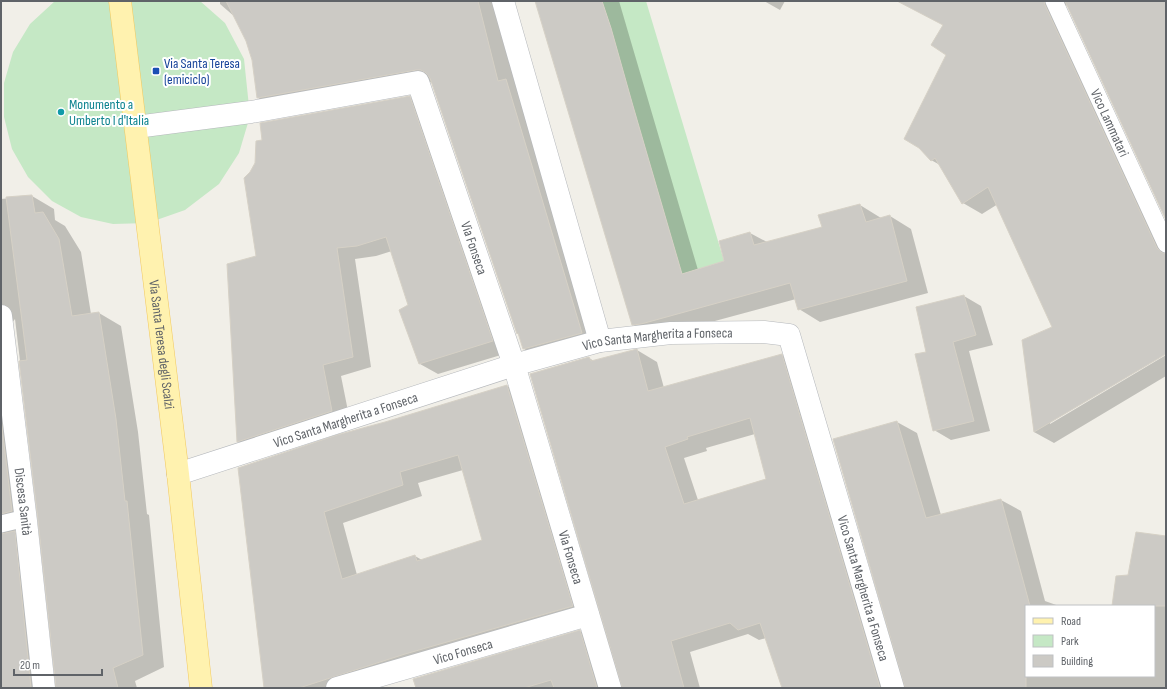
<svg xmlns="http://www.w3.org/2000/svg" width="1167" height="689" viewBox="0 0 1167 689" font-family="'Sofia Sans Condensed',sans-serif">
<rect width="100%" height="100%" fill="#f1efe8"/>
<path fill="#c5e8c5" d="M55,1h145l25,22 19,36 6,57 -11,37 -20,31 -34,26 -37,13 -35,1 -32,-7 -29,-16 -24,-24 -16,-28 -8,-32v-34l9,-31 17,-28z
M602,1h44l78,260 -42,13 -49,-168 -22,-78z"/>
<path fill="#0003" fill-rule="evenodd" d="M220,1h275l108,344 -58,16 -21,-12 -4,-14 -3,-2 -85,-251 -153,28 -21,-12 -5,-38 -6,-19 -12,-24 -15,-13z
M536,1h83l79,269 27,-8 25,-29 17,9 56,-15 37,-22 21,13 9,-2 21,13 17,64 -108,29 -21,-13 -3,-10 -133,36 -9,1 -22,-12z
M764,1h21l-5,9z
M897,1h269v217l-98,-214 -3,3 101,231v115l-116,68v3l116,-69v21l-112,67 -20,-11 -11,-91 30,-13 -55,-124 -16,10 -19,-11 -23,-38 -9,-5 17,-105 -4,-30z
M409,97l19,11 83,244 -73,22 -18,-10 -20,-54 9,-4 -17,-55 -16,5 -21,3 16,108 -30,9 9,45 -93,31 -19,-11 19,-184z
M32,196l22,13 1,11 10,6 16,26 10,62 8,-1 22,13 17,106 9,82 2,1 15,152 -29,14 2,7h-80l-18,-168 -24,-201 -3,4 5,206 -3,3 22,13 16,143h-51v-489z
M964,296l17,10 12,39 -24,6 21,80 -39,9 -17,-10 -7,-78z
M637,350l20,12 7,26 117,-33 20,11 95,322h-49l-81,-50 -7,2 -11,-6 -58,18 10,36h-77l-34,-330 5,3zM755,434l12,45 -69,21 -14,-42 23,-7 -1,-3z
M507,386l19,11 66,220 -241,71h-86l-26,-220zM463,470l21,71 -62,19 -7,-4 -58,19 -14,-52 79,-27 -4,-13z
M897,422l20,11 24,82 60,-15 20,11 24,90 14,5h-33v70h128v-70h-41l16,-30 37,-39v151h-260z
M580,631l19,12 14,45h-196z"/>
<path fill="#cccac5" stroke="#d6d1c6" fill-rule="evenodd" d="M226,1h252l20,80 8,-2 76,254 -59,16 -5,-16 -1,1 -87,-256 -4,-5 -5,-3h-5l-159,28 -5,-38 -6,-19z
M535,1h67l9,27 22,78 49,168 42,-13 -5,-20 31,-9 4,13 68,-18 -4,-12 42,-11 6,18 24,-7 17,66 -109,29 -8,-27 -149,41 -9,1z
M897,1h147l1,4 112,243 4,4 5,2v100l-132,78 -12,-92 30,-13 -64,-140 -26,17 -27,-46 -4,3 -12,-13 -15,-9 42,-84 -15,-10 12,-20z
M1065,1h101v219z
M410,96l83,245 -74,23 -20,-54 9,-5 -22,-68 -29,9 -20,2 16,109 -30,8 9,46 -95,31 -10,-178 29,-8 -12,-78 6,-6 5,-9 1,-22 6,-1 -2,-17z
M32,195l3,18 8,-1 16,27 13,77 27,-4 17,107 9,82h2l16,154 -30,13 5,20h-62l-18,-168 -19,-159 8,-1 -21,-163z
M964,295l12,40 -23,7 21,79 -41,10 -18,-77 11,-2 -10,-45z
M637,349l11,42 134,-37 98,334h-98l-22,-65 -22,7 -8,-7 -59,18 13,47h-62l-92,-314 59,-17 2,4zM750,418l16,61 -82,25 -19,-57 23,-8 -1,-2z
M507,385l66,221 -168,48 -106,34h-35l-26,-220 99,-33 48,-13zM458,455l24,85 -65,21 -2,-6 -73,24 -18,-67 79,-27 -3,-13z
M1,419l11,92 -11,3z
M897,421l29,97 75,-19 29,107h-4v82h-121l-72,-249z
M15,531l16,157h-30v-154z
M1136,532l30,4v70h-54l4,-30 12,-1z
M580,630l17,58h-43l-3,-8 -27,8h-108l-3,-9z"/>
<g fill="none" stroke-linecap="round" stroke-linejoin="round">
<defs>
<g id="service">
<path id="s1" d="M1054,1l112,243"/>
<path d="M1,524l25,-6"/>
</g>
<g id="minor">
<path d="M503,1l97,340"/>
<path id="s2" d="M136,127l115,-15 167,-30 96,283 96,323"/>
<path id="s3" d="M1,316l25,205 18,167"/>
<path id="s4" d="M178,474l336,-109 86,-24 71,-8 93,-1 25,3 104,353"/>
<path id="s5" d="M337,688l251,-73"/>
</g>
<g id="primary">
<path id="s6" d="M120,1l58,473 23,214"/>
</g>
</defs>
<use href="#service" stroke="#b5b8bc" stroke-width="18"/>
<use href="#minor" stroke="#b5b8bc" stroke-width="23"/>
<use href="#primary" stroke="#f2c960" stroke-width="23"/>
<use href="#service" stroke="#fff" stroke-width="17"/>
<use href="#minor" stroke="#fff" stroke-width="22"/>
<use href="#primary" stroke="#fff2af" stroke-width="22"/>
</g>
<rect fill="#1a4fb4" stroke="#fff" stroke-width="1.5" x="152" y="67" width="8" height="8" rx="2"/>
<circle fill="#0f9aa8" stroke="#fff" stroke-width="1.5" cx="61" cy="112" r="4"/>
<g text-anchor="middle" stroke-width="4" stroke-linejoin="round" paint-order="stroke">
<g font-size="14" fill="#164399" stroke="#fff" text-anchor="start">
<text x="164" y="68">Via Santa Teresa<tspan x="164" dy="16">(emiciclo)</tspan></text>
</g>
<g font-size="14" fill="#0d838f" stroke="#fff" text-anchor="start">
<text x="69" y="109">Monumento a<tspan x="69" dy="16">Umberto I d'Italia</tspan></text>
</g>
<g font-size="14" fill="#5f6368" stroke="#fff">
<text dy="5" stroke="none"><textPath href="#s1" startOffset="134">Vico Lammatari</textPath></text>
<text dy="5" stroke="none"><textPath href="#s2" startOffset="461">Via Fonseca</textPath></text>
<text dy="5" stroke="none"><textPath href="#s4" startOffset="500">Vico Santa Margherita a Fonseca</textPath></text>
<text dy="5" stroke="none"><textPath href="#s6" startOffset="346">Via Santa Teresa degli Scalzi</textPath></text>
<text dy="5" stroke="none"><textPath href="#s4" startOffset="176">Vico Santa Margherita a Fonseca</textPath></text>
<text dy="5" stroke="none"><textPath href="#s3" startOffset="187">Discesa Sanità</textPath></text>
<text dy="5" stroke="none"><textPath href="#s2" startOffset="785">Via Fonseca</textPath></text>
<text dy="5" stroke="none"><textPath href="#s4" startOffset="896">Vico Santa Margherita a Fonseca</textPath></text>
<text dy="5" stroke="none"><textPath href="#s5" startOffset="131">Vico Fonseca</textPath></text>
</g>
</g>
<rect width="1167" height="689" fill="none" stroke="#5f6368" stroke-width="4"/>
<rect x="1025" y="605" width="130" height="72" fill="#ffffff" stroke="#bfc1c3"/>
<rect x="1033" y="618" width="20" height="6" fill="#fff2af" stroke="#bfc1c3"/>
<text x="1061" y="625" font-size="12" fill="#5f6368">Road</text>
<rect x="1033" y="635" width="20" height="12" fill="#c5e8c5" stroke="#bfc1c3"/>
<text x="1061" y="645" font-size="12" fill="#5f6368">Park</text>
<rect x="1033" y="655" width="20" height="12" fill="#cccac5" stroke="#bfc1c3"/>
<text x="1061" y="665" font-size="12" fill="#5f6368">Building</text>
<path d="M14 669v6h88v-6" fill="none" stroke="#5f6368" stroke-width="2"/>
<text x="20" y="669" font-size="12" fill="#5f6368" stroke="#ffffff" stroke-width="3" paint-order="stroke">20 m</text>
</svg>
